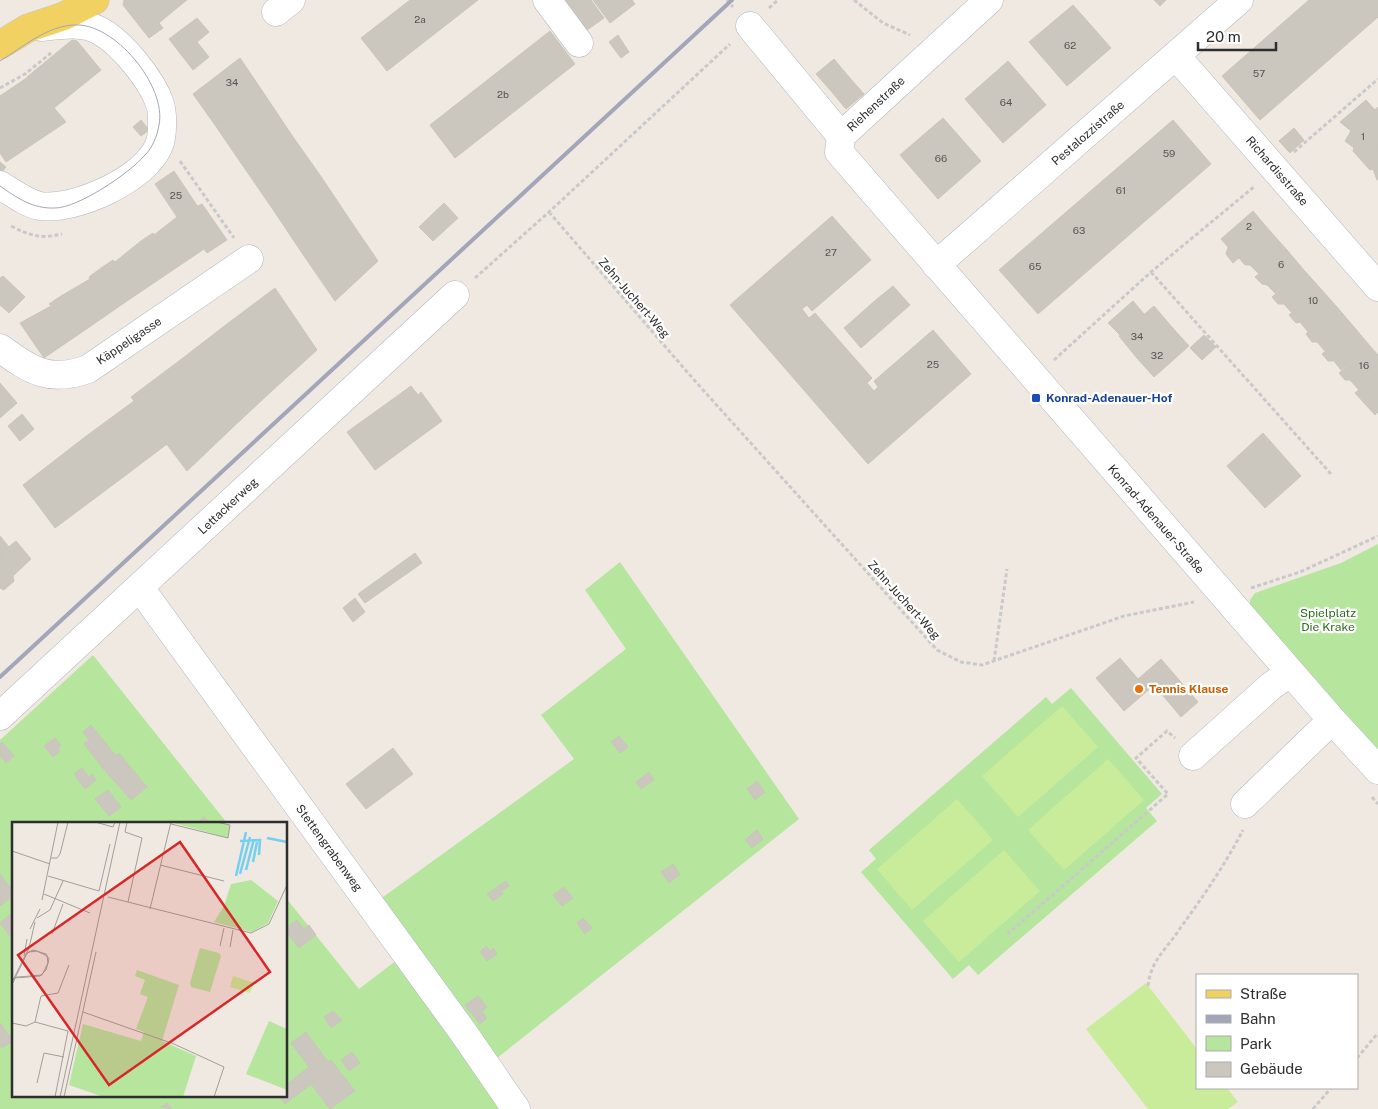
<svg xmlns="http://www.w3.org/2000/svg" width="1378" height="1109" viewBox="0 0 1378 1109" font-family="'Public Sans',sans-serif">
<rect width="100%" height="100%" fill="#efe9e1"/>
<path fill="#b6e59e" d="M1378,544v207l-128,-146v-5l5,-7 86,-30z
M620,562l179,257 -321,254 22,36h-500v-369l93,-85 134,168h-213v272h272v-197l73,91 47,-36 -27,-53 195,-141 -33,-44 85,-66 -41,-59z
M1071,688l91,106 -16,14 11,13 -179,154 -9,-10 -16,14 -92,-107 15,-13 -7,-9 177,-153 6,7z"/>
<path fill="#c9ec9a" d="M1062,706l36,41 -80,70 -36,-41z
M1108,759l36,41 -80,70 -36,-40z
M957,799l36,41 -81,70 -35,-41z
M1004,850l36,41 -81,71 -36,-41z
M1146,983l51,66v39h30l11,14 -10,7h-80l-62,-80z"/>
<path fill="#cbc7bf" stroke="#cbc5ba" d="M124,0h39l9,12 -13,11 4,5 -14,10 -26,-33z
M163,0h24l-15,12z
M410,0h68l-91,71 -26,-33z
M564,0h27l13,18 -17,12z
M593,0h39l3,4 -25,19z
M1154,0h12l-6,6z
M1309,0h69v17l-118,103 -38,-44z
M1073,5l38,43 -44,38 -38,-44z
M197,18l12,14 -12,10 -12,-15z
M185,27l24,30 -16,13 -24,-31z
M550,31l25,33 -120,94 -25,-33z
M618,35l11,17 -8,6 -12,-16z
M72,40l5,1 24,29 -47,38 -27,-31z
M240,58l23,34 -48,33 -22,-31z
M834,59l15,18 -18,14 -15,-17z
M1008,61l38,44 -43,38 -38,-44z
M28,77l38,45 -60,40 -6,-9v-57z
M849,77l15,17 -18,15 -15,-18z
M263,92l28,42 -48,32 -28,-41z
M1366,100l9,10 -24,21 -11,-9z
M1378,107v38l-17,15 -8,-9 1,-3 -9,-7 6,-10z
M943,118l38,43 -43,38 -38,-44z
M141,120l8,10 -8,6 -8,-9z
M1173,120l38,44 -173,150 -39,-44z
M1294,128l10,12 -14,13 -11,-12z
M291,134l31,44 -48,33 -31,-45z
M1378,145v35h-1l-4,-11 -3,1 -9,-10z
M0,162l6,5 -5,6 -1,-1z
M174,171l24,36 -21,10 -22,-33z
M322,178l28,42 -48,33 -28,-42z
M444,203l14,15 -25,23 -14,-14z
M202,204l25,36 -20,13 -3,-4 -40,27 -23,-35 12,-8 1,2 23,-18z
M1253,211l17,20 -37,32 -7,-9 2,-7 -7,-8z
M832,216l39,44 -59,51 -5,-6 -5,4 7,9 6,-5 57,65 -5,5 7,8 4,-4 -4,-6 59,-51 38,44 -103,90 -138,-159z
M350,220l28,41 -43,40 -33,-48z
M1270,231l17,19 -28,24 -9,-9h-5l-6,-7z
M141,241l23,35 -40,27 -23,-35 12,-8 2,2z
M1287,250l16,19 -28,24 -8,-8 -5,-1 -7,-7z
M101,268l23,35 -39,27 -24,-34 29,-17 -1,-2z
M1303,269l17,19 -28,25 -8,-9h-6l-6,-7z
M3,276l22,21 -16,16 -9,-8v-27z
M893,286l17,19 -16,14 -17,-20z
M275,288l42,62 -42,38 -48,-64z
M1320,288l17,19 -29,25 -8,-10 -4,1 -7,-8z
M61,296l24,34 -41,28 -24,-35 31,-17 -2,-2z
M877,299l17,20 -33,29 -17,-20z
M1133,301l11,13 -24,21 -12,-12z
M1154,306l17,20 -35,31 -17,-21z
M1337,307l17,20 -29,24 -8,-9h-5l-6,-8z
M227,324l48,64 -44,41 -52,-68z
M1171,326l18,20 -35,31 -18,-20z
M1354,327l16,19 -29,24 -7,-9h-6l-6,-7z
M1204,335l12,12 -14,13 -12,-12z
M1370,346l8,9v18l-19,17 -9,-10h-5l-6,-7z
M179,361l52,68 -44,42 -56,-74z
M1378,373v39l-3,3 -20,-22z
M0,383l17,20 -17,15z
M411,386l7,9 3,-3 21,29 -67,49 -28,-38z
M134,401l33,43 -49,37 -33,-44z
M22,414l12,15 -14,12 -12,-15z
M1263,433l38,43 -36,32 -38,-42z
M85,437l33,44 -63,47 -32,-43z
M0,536l9,11 -9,7z
M16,541l15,18 -18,17 1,5 -10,9 -4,-2v-34z
M415,553l7,10 -57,40 -7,-9z
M355,598l10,14 -12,10 -10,-14z
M1120,658l18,21 23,-20 37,43 -17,15 -27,-32 -30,26 -28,-33z
M91,725l25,31 -14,11 -18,-23 5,-4 -6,-8z
M619,736l9,11 -8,6 -9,-11z
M55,738l6,7 -3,3 2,3 -7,6 -9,-11z
M2,742l12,14 -8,7 -6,-7v-12z
M393,748l20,26 -47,35 -20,-25z
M119,753l28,34 -16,13 -29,-33z
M82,768l7,9 3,-3 4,6 -11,9 -11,-15z
M649,772l5,8 -13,9 -5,-7z
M757,781l8,11 -10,8 -8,-11z
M108,790l13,17 -12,9 -14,-17z
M204,817l5,6h-12z
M757,830l6,9 -11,9 -7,-8z
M673,864l7,10 -11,9 -8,-11z
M0,874l14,18v3l-14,11z
M506,881l3,5 -8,5 2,3 -10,7 -6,-7z
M564,887l9,11 -11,8 -9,-11z
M14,911v30l-14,-18z
M583,918l9,10 -7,6 -8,-11z
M297,920l7,9 5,-4 7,10 -17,13 -13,-16v-4z
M486,946l4,5 3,-3 4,6 -10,7 -7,-9z
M478,996l9,11 -5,5 5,6 -7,6 -15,-19z
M333,1011l9,9 -11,8 -7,-11z
M0,1023l13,18 -11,7 -2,-3z
M306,1032l22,30 3,-2 24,31 -25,18 -19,-25 7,-5 -27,-36z
M352,1052l8,11 -11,8 -8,-11z
M309,1067l9,12 -33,25 -7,-9h8v-10z
M167,1103l5,6 -11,-2z"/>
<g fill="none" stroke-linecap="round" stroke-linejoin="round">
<defs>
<path id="minor" d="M547,0l32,43
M989,0l-148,136 -2,16 493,568 46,50
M276,12l15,-12
M750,26l91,110
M1176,56l202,231
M0,185c12,7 25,18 40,21 35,5 106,-27 119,-61 4,-9 4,-32 1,-41 -8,-24 -38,-61 -60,-73 -17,-10 -40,-6 -59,-4
M936,265l303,-265
M0,348c31,23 50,35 88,21l161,-110
M140,588l323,444 53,77
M0,716l455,-421
M1193,756l78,-70 19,-13
M1245,804l87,-84"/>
<path id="major" d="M0,45l28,-17 36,-12 31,-16"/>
</defs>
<use href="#minor" stroke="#b4b7c1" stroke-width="29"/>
<use href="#major" stroke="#c9c9c9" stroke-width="29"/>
<path stroke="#c9c9c9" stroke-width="3" stroke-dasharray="4 2.5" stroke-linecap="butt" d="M727,0l6,7
M854,0l29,23 27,12
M769,8l9,-8
M0,88l25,-14 26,-21
M1294,152l84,-73
M180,161l54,77
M549,212l146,169 242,269 24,12 21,3 142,-49 70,-14
M11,226c19,10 30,13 51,8
M1151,272l180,202
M475,278l74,-66 181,-168
M1054,360l97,-88 104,-86
M1251,588l49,-16 78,-36
M994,661l13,-92
M1372,797l6,7
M1008,931l1,2 159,-139 -32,-36 31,-27 8,7
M1148,986c3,-26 17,-35 31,-56 23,-32 46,-65 64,-100
M1357,1058l21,-25
M1313,1109l18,-21"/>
<use href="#minor" stroke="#fff" stroke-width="28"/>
<use href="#major" stroke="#f2d163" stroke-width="28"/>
<path stroke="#a3a6b8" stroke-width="1" d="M0,61c23,-14 47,-35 74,-36 40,-3 93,61 85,100 -2,11 -6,22 -14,30 -15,18 -67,53 -90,53 -22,1 -38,-10 -55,-22"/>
<path stroke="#a3a6b8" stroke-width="4" d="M0,677l732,-677"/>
</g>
<rect fill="#1a4fb4" stroke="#fff" stroke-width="2" x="1031" y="393" width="10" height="10" rx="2.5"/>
<circle fill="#e8710a" stroke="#fff" stroke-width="2" cx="1139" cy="689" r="5"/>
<g text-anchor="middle" stroke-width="4.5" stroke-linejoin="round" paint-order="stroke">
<g font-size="10" fill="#555452">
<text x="420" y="23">2a</text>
<text x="1070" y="49">62</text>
<text x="1259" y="77">57</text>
<text x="232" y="86">34</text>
<text x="503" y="98">2b</text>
<text x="1006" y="106">64</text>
<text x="1363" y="140">1</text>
<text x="1169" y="157">59</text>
<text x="941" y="162">66</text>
<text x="1121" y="194">61</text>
<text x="176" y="199">25</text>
<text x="1249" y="230">2</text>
<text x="1079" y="234">63</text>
<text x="831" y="256">27</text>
<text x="1281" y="268">6</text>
<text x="1035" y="270">65</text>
<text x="1313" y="304">10</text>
<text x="1137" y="340">34</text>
<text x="1157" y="359">32</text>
<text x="933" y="368">25</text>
<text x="1364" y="369">16</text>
</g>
<g font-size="12" fill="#2e2e2e" stroke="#fff">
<text transform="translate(876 104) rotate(-43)" y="4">Riehenstraße</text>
<text transform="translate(1088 133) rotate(-41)" y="4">Pestalozzistraße</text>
<text transform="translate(1277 171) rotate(49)" y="4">Richardisstraße</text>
<text transform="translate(634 298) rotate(49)" y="4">Zehn-Juchert-Weg</text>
<text transform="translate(129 341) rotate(-34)" y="4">Käppeligasse</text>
<text transform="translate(228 506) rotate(-43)" y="4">Lettackerweg</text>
<text transform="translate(1156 519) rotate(49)" y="4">Konrad-Adenauer-Straße</text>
<text transform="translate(904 600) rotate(48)" y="4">Zehn-Juchert-Weg</text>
<text transform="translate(329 848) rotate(54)" y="4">Stettengrabenweg</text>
</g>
<g font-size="12" font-weight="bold" fill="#164399" stroke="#fff" text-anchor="start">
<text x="1046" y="402">Konrad-Adenauer-Hof</text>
</g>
<g font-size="12" fill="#2c6e1b" stroke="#fff">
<text x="1328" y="617">Spielplatz<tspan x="1328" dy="14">Die Krake</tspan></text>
</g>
<g font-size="12" font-weight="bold" fill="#c56008" stroke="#fff" text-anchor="start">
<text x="1149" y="693">Tennis Klause</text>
</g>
</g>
<g transform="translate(12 822)">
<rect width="275" height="275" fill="#efe9e1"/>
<path d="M159,0h45l14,3 -2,13zM239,58l27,21 -10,22 -16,9 -38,-10 10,-16 7,-22zM188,126l19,5 2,3 -11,36 -19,-5 -1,-4zM125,148l42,15 -17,56 34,15 -13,41h-79l-35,-12 14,-61 58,17 3,-9 -8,-3 12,-32 -8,-3 5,-14 -10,-4zM257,199l18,8v61l-41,-16z" fill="#b6e59e"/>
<path d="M221,154l21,7 -4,10 -20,-6z" fill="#c9ec9a"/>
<path fill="none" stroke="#75cff0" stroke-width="2.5" d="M255,16l20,4M228,19l20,-1 -1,15M241,40l4,-20M234,48l8,-31M228,52l10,-37M224,54l10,-44"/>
<path fill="none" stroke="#a29e99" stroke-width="1" d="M83,0l18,5 2,-5M115,0l-2,10 17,6 -14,64M159,2l57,14 2,-13 -14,-3M0,29l38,13M39,36h6l3,-4 8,-32M148,43l64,16M36,54l51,15 11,-47M32,72l46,19M96,75l143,36 18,-9 18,-39M30,78l16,-78M138,87l21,-87M25,96l13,-8 13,-29M18,107l10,-20M40,112l11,-30M208,124l4,-18M218,125l3,-17M12,134l3,-17M3,156l25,-2 6,-6 3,-11 -3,-5 -13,-4 -6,3M0,159l2,-3h1l1,-1h2l24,-2 6,-12 -1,-7 -10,-5 -8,1 -3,3 -3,7 -8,16 -1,3 -2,3M0,160l17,-34 6,-26M71,190l91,32 50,23 -10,30M23,200l33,9 -13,66M23,200l6,-26 17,-3 11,-28M0,201l14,3 9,-4M25,261l7,-30 20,4M48,275l60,-275M52,275l32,-145"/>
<path fill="#d62828" fill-opacity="0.15" stroke="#d62828" stroke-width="2.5" d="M168,20l90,130 -161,113 -91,-130z"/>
<rect width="275" height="275" fill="none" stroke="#2e2e2e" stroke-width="2.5"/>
</g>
<rect x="1196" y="974" width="162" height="115" fill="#ffffff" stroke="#ababab"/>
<rect x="1206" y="990" width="25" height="8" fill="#f2d163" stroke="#ababab"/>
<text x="1240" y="999" font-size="15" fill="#2e2e2e">Straße</text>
<rect x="1206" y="1015" width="25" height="8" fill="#a3a6b8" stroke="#ababab"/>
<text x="1240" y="1024" font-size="15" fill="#2e2e2e">Bahn</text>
<rect x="1206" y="1036" width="25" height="15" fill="#b6e59e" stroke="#ababab"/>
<text x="1240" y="1049" font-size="15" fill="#2e2e2e">Park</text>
<rect x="1206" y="1062" width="25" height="15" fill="#cbc7bf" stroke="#ababab"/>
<text x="1240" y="1074" font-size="15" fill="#2e2e2e">Gebäude</text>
<path d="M1198 42v8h78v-8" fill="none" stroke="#2e2e2e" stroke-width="2.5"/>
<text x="1206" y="42" font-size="15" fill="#2e2e2e" stroke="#ffffff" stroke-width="4" paint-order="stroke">20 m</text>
</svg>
